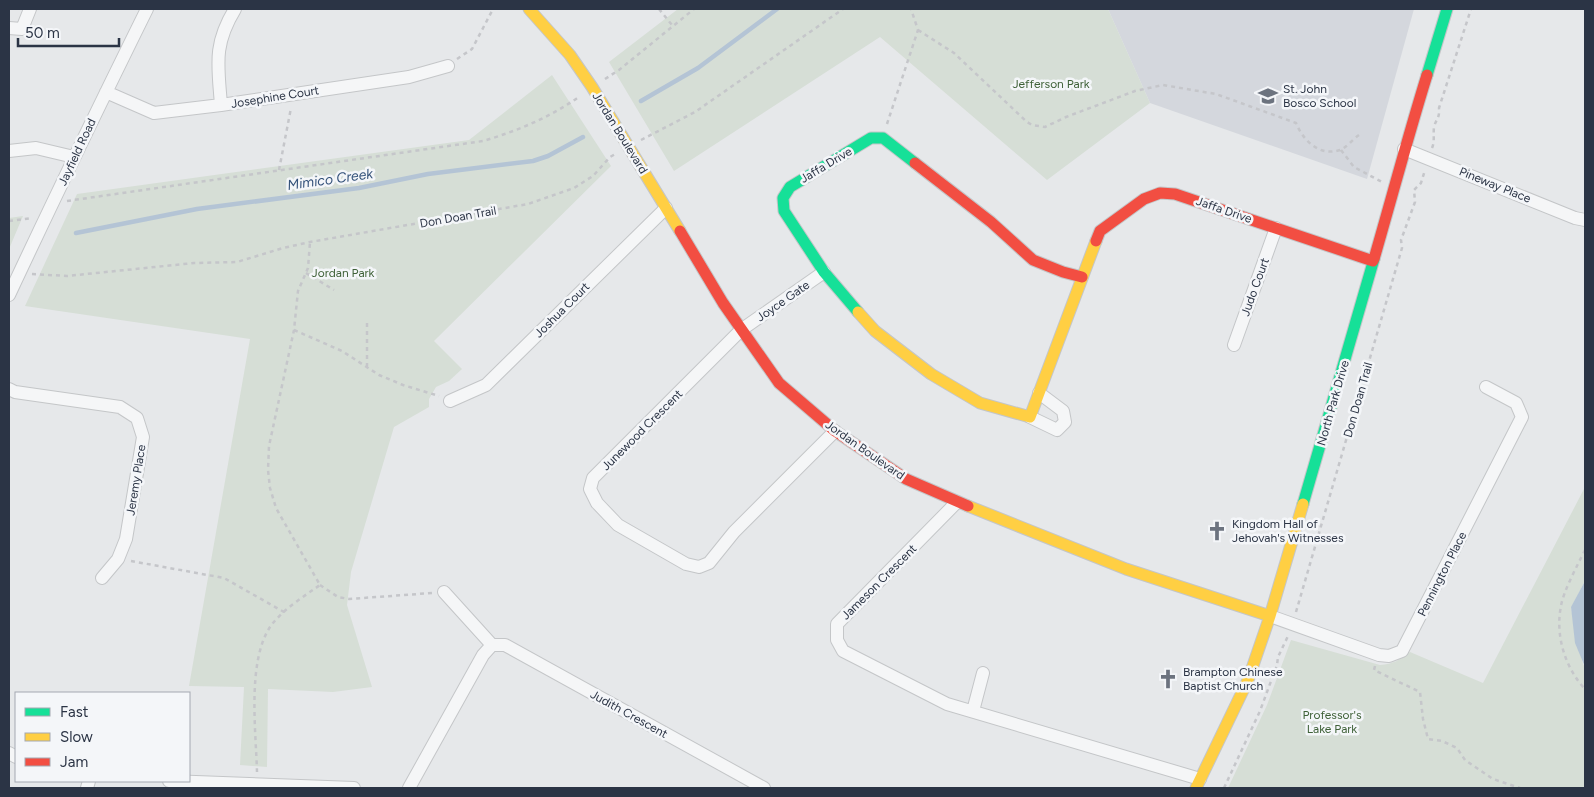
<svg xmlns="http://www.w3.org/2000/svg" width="1594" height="797" viewBox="0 0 1594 797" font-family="Figtree,sans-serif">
<rect width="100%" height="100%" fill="#e6e8ea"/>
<path fill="#d4d7dd" d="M1108,9h306l-47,170 -217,-76z"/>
<path fill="#d6ded6" d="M678,9h430l42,94 -103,77 -167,-143 -206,134 -65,-109z
M552,75l59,91 -177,175 28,28 -13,12 -13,6 -7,12v8l-35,20 -43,145 -4,33 25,82 -39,5 -65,-3 -1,78 -27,-2 4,-78 -55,-1 61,-347 -225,-33 52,-112 392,-54z
M23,216l-14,33v-31z
M1585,487v94l-14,27 12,56 2,3v121h-357l39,-83 24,-65 89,25c13,-1 20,-5 30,-13l73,31z"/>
<path fill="#b4c4d5" d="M1585,581v86l-10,-24 -4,-36z"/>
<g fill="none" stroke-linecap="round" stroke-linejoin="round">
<path stroke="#b4c4d5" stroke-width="4.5" d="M641,101l57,-33 79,-59
M76,233l121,-24 162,-21 69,-14 105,-13 15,-5 35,-19"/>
<defs>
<path id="street" d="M9,28l13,1 8,-20
M106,92l48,21 67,-8 188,-28 39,-11
M221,105c-3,-40 -8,-60 14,-96
M1404,149l171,69 10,2
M9,151l27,-3 38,9
M824,272l-83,58 -148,148 -3,11 7,14 21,22 68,39 13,3 10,-4 25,-31 101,-101
M9,295c45,-96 91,-191 138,-286
M1234,345l42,-117
M9,389l6,3 105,15 17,11 6,19 -17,102 -8,20 -16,19
M450,401l36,-16 180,-177
M1030,417l27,13 8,-8 -2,-11 -24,-18
M957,502l-120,122v16l6,11 104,53 253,75
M444,592l48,53
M1270,616l109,39 10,1 13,-5 120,-234 -6,-14 -30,-16
M973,711l10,-38
M9,753l7,4
M169,781l185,7
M87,788l2,-7
M409,788l74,-133 9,-10h13l259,143"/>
<path id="fast" d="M1427,75l20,-66
M858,312l-34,-40 -40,-61 -1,-13 7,-11 81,-49h12l32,25
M1303,504l71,-245"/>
<path id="slow" d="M529,9l41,46 22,32 88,144
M858,312l17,19 56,43 49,29 50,14 66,-176
M968,506l158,63 144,47
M1196,788l52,-108 22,-64 33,-112"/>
<path id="jam" d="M915,163l76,59 42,38 30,12 19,5
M680,231l43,72 56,80 56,48 71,48 62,27
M1096,241l4,-10 44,-32 16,-6 15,1 198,67
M1374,259c18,-62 34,-123 53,-184"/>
</defs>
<use href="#street" stroke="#c4c6c8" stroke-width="14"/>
<use href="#fast" stroke="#c4c6c8" stroke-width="13"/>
<use href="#slow" stroke="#c4c6c8" stroke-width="13"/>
<use href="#jam" stroke="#c4c6c8" stroke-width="13"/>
<path stroke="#c5c6ca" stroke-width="2.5" stroke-dasharray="4 4" stroke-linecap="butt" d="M659,9l13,16
M918,30l36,23 73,69 5,3 13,2 21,-10 69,-26 28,-6 53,9 80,29c7,17 23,34 44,27 6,-2 13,-11 19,-15
M457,59l15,-10 21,-40
M605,79l14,-9 75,-61
M887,124l31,-94 -7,-21
M641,140l54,-28 148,-103
M1432,148c3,-7 1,-13 2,-21 2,-8 6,-9 5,-19l32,-99
M1341,150l13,17 28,15
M279,170l12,-62
M67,201l416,-60c34,-10 68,-24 97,-45
M9,221l23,-3
M306,273l28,17
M32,274l35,2 127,-13 43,-1 46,-14 27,-6 218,-38 46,-16 19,-12 17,-19 7,-4
M367,323v45
M294,330l48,21 37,24 24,10 36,11
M1585,550c-7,14 -22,42 -24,56 -6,29 4,62 24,83
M131,561l93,17 60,34
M320,585l18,12 11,2 83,-6
M1296,612l106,-364 -1,-8 14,-38 -1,-12 7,-7 4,-13
M1375,666l-1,4 46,22 3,27 5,20 14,2 15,7 8,12 28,19 27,9
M257,772c-1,-40 -10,-110 13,-145 12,-17 33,-30 50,-42l-44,-77 -6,-20 -2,-18 1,-24 25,-116 4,-39 10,-23 2,-26
M1224,788l36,-77 17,-46 1,-8 10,-21"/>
<use href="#street" stroke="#f5f6f7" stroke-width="12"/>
<use href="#fast" stroke="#16e098" stroke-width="11"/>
<use href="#slow" stroke="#ffcf43" stroke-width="11"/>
<use href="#jam" stroke="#f24e42" stroke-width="11"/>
</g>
<defs>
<symbol id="school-bare" viewBox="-9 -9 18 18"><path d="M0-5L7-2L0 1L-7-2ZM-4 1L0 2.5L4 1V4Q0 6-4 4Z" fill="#6c737f" stroke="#f4f6f9" stroke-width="2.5" paint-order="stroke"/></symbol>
<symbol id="church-bare" viewBox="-9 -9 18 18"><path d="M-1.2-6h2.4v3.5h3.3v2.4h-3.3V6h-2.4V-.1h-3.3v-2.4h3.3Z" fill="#6c737f" stroke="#f4f6f9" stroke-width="2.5" paint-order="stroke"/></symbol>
</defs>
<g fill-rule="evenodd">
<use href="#school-bare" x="1254" y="82" width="28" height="28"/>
<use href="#church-bare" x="1203" y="517" width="28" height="28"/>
<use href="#church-bare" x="1154" y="665" width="28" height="28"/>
</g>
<g text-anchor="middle" stroke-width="5" stroke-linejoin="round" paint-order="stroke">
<g font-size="12" fill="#3f6138" stroke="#f4f6f9">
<text x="1051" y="88">Jefferson Park</text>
<text x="343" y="277">Jordan Park</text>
<text x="1332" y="719">Professor's<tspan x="1332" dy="14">Lake Park</tspan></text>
</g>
<g font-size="12" fill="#2b3445" stroke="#f4f6f9" text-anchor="start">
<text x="1283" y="93">St. John<tspan x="1283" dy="14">Bosco School</tspan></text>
<text x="1232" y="528">Kingdom Hall of<tspan x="1232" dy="14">Jehovah's Witnesses</tspan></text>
<text x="1183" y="676">Brampton Chinese<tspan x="1183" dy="14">Baptist Church</tspan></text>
</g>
<g font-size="12" fill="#2b3445" stroke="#f4f6f9">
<text transform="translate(275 97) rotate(-9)" y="4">Josephine Court</text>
<text transform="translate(620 133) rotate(58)" y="4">Jordan Boulevard</text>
<text transform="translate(77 152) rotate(-65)" y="4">Jayfield Road</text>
<text transform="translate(826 165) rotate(-31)" y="4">Jaffa Drive</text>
<text transform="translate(1495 185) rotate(22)" y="4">Pineway Place</text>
<text transform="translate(1224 210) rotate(19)" y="4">Jaffa Drive</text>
<text transform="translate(458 217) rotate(-10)" y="4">Don Doan Trail</text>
<text transform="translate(1255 287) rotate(-70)" y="4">Judo Court</text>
<text transform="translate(783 301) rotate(-35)" y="4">Joyce Gate</text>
<text transform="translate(562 310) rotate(-45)" y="4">Joshua Court</text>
<text transform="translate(1358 400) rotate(-74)" y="4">Don Doan Trail</text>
<text transform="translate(1333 403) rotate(-74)" y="4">North Park Drive</text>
<text transform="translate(642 430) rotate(-45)" y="4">Junewood Crescent</text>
<text transform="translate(865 450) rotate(35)" y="4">Jordan Boulevard</text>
<text transform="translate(136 480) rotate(-81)" y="4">Jeremy Place</text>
<text transform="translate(1442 574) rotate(-63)" y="4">Pennington Place</text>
<text transform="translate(879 582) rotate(-45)" y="4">Jameson Crescent</text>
<text transform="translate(629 714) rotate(29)" y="4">Judith Crescent</text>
</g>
<g font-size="14" font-style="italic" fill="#34527a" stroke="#f4f6f9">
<text transform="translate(330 179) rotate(-8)" y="5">Mimico Creek</text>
</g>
</g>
<rect width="1594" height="797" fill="none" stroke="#2b3445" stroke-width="20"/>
<rect x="15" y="692" width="175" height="90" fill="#f4f6f9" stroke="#a4a8b1"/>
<rect x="25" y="708" width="25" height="8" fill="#16e098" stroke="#a4a8b1"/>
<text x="60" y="717" font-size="15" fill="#2b3445">Fast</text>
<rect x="25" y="733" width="25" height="8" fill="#ffcf43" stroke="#a4a8b1"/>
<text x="60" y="742" font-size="15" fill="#2b3445">Slow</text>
<rect x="25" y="758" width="25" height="8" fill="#f24e42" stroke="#a4a8b1"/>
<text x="60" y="767" font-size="15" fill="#2b3445">Jam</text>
<path d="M18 38v8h101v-8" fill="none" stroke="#2b3445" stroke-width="2.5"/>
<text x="25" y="38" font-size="15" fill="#2b3445" stroke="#f4f6f9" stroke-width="4" paint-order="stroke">50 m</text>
</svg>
